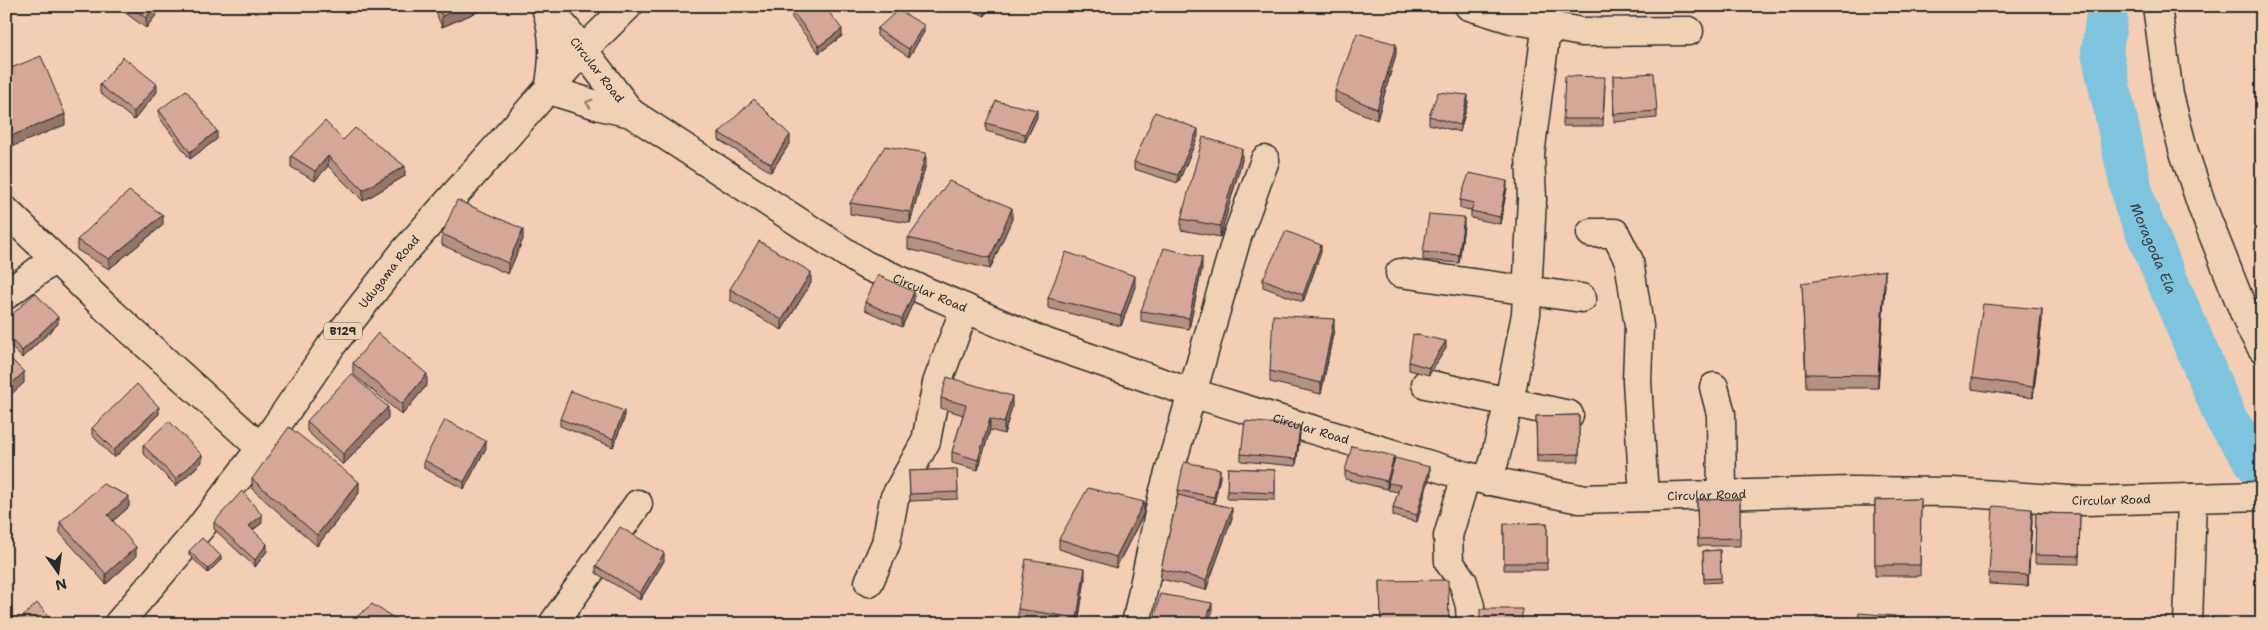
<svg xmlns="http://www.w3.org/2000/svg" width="2268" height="630" viewBox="0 0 2268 630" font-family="'Shantell Sans',sans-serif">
<rect width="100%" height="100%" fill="#f4ceb4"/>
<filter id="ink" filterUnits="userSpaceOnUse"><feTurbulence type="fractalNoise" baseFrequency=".02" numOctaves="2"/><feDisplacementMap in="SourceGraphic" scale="10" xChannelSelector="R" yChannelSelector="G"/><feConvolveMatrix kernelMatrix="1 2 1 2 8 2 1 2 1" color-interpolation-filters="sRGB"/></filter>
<g filter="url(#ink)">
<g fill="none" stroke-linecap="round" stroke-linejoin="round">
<path stroke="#7ec4df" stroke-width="42" id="s1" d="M2108,6l-6,46 33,153 91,214 36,52"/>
<defs>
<path id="street" d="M1469,6l42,13 71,13 107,-1
M2157,6l12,89 14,54 20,60 47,118 12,21
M583,50l45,-44
M6,211l98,95 157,142
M1591,233h24l14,28 10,65 -2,55 7,116
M1400,273l182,25
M6,295l48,-36
M1426,384l143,31
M1714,387l7,27 1,82
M1466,476l-18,60 1,26 14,20 7,24 1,18
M1487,481l7,-19 15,-60 17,-88 6,-115 -2,-44 19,-149
M869,582l17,-39 8,-44 32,-58 11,-58 28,-75
M553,624l85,-120
M1136,624l27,-130 74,-257 28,-77
M2188,624l4,-126"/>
<g id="secondary">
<path id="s2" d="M583,50l48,63 234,152 176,76 151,52 274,83 114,23 271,-8 102,1 131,9 178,-5"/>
</g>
<g id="primary">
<path d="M546,8c10,28 8,54 3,82l51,16 31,7"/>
<path id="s3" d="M118,624l82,-96 61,-80 70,-102 73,-94 179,-202 -36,-44"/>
</g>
</defs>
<use href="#street" stroke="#2b2b2b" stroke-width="31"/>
<use href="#secondary" stroke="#2b2b2b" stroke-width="31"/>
<use href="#primary" stroke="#2b2b2b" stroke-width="31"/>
<use href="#street" stroke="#efd2b5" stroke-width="28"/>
<use href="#secondary" stroke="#efd2b5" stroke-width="28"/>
<use href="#primary" stroke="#efd2b5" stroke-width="28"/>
</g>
<path fill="#b69083" stroke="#2b2b2b" d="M116,6h47l-17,22z
M433,6h58l-49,21z
M964,6h25l-4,10z
M792,11l50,25 -23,17 -27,-35z
M877,29l47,3 -15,25 -32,-21z
M1396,54l-19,66 -42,-18v-11z
M1613,76l44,35v7l-43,4z
M100,85l57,7 -23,28 -34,-27z
M1605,85l-2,41h-40v-7z
M1468,102l-8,30 -31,-8v-8z
M159,110l58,29 -27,20 -31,-42z
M1037,117l-12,25 -39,-11v-8z
M719,133l71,10 -19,29 -52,-32z
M1198,136l-20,47 -44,-14v-7z
M343,140l62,36 -42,25 -35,-35 -13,15 -24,-14v-11z
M1242,160l-22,77 -39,-7v-11z
M926,164l-16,59 -60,-9v-11z
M1507,188l-7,36 -29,-6v-8l-11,-2v-8z
M1012,219l-22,50 -82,-20v-11z
M163,225l-54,44 -32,-19v-10z
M1464,225l-5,38 -36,-3v-8z
M442,234l81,5 -15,35 -66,-29z
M1321,252l-18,50 -40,-15v-8z
M1202,268l-13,61 -48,-8v-10z
M811,283l-29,47 -52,-30v-11z
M1802,283l83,1 -7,104h-72z
M1135,287l-14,39 -73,-18v-10z
M914,300l-12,27 -37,-17v-8z
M6,320l52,4 -36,34 -16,-16z
M2042,320l-9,78 -61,-9v-11z
M1334,329l-13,65 -51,-12v-11z
M1446,348l-17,27 -20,-5v-8z
M353,363l74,22 -25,30 -49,-41z
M941,398l71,9 -8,27 -14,-4 -12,40 -26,-7v-11l11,-37 -22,-7z
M159,414l-45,44 -22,-23v-7z
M1579,415v47h-42l-1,-46z
M388,418l-45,47 -36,-34v-10z
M560,419h64l-11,28 -53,-21z
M1300,434l-4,32 -55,-5v-7z
M143,445l59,17 -26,24 -33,-33z
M486,448l-22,41 -40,-21v-8z
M1394,463l36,12 -13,47 -24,-6v-8l5,-16 -10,-2v-6l-1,5 -42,-10v-8z
M1228,468l47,2v30l-48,-1z
M957,469l1,30 -48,2 -1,-30z
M1220,477l-6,26 18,15 -26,72 -45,-11v-10l17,-74v-5z
M252,479l107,14 -42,53 -65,-57z
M1740,499v47h-42l-1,-46z
M1921,499l-1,77h-45v-76z
M129,507l-16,14 23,36 -30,27 -46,-51v-11z
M1144,513l-28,55 -57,-19v-10z
M2036,513l44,1 -1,50 -44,-1z
M2032,520l-4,66 -39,-2v-11z
M214,522l48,1 -9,7 14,21 -12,16 -41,-38z
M1547,523v47h-43v-46z
M1720,550l1,32 -17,1 -1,-32z
M189,551l32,9 -13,13 -19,-18z
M664,561l-24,39 -44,-27v-7z
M1085,579l-7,45h-33l-27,-4v-11z
M1380,581l69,43h-68z"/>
<path fill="#94756a" stroke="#2b2b2b" d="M155,6h8l-17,22v-10z
M465,6h26l-49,21v-11z
M986,6h3l-4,10v-8z
M924,25v7l-15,25v-8z
M842,29v7l-23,17v-7z
M1396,44v10l-19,66v-11z
M157,84v8l-23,28v-8z
M1468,95v7l-8,30v-7z
M1037,110v7l-12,25v-8z
M65,114v11l-59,24v-11z
M1198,129v7l-20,47v-8z
M217,131v8l-27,20v-7z
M790,135v8l-19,29v-8z
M1242,149v11l-22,77v-11z
M926,153v11l-16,59v-11z
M328,156v10l-13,15v-10z
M405,166v10l-42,25v-11z
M1507,181v7l-7,36v-7z
M1012,208v11l-22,50v-11z
M163,215v10l-54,44v-10z
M1464,217v8l-5,38v-8z
M523,229v10l-15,35v-11z
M1321,245v7l-18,50v-7z
M1202,257v11l-13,61v-11z
M1885,270v14l-7,104v-13z
M811,272v11l-29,47v-10z
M1135,276v11l-14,39v-10z
M914,292v8l-12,27v-8z
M2042,309v11l-9,78v-11z
M58,317v7l-36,34v-7z
M1334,319v10l-13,65v-11z
M1446,341v7l-17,27v-7z
M24,372v11l-18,16v-10z
M427,374v11l-25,30v-11z
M1012,396v11l-8,27v-11z
M159,407v7l-45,44v-8z
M388,407v11l-45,47v-11z
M624,411v8l-11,28v-8z
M990,419v11l-12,40v-10z
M1300,426v8l-4,32v-7z
M486,441v7l-22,41v-7z
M202,455v7l-26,24v-7z
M1394,456v8l-7,25v-8z
M1430,467v8l-13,47v-7z
M1220,469v8l-6,28v-8z
M359,482v11l-42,53v-11z
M129,496v11l-21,18v-10z
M1144,502v11l-28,55v-11z
M1232,508v10l-26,72v-10z
M2032,509v11l-4,66v-11z
M262,515v8l-13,10v-7z
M267,544v7l-12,16v-7z
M136,547v10l-30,27v-10z
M664,553v8l-24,39v-7z
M221,556v4l-13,13v-4z
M1085,568v11l-7,45h-1v-6z
M1212,603v10l-4,11h-3z"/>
<path fill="#d4a798" stroke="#2b2b2b" d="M130,6h25l-9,12z
M438,6h27l-23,10z
M798,6h26l18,23 -23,17 -27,-35z
M898,10l26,15 -15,24 -32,-20z
M1357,33l39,11 -19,65 -42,-18z
M41,56l24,58 -59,24v-68z
M123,57l34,27 -23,28 -34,-27z
M1654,73l3,38 -43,3 -1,-38z
M1565,76l40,1 -2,42h-40z
M186,90l31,41 -27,21 -31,-42z
M1438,92l30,3 -8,30 -31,-9z
M754,99l36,36 -19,29 -52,-31z
M996,101l41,9 -12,24 -39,-11z
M1155,112l43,17 -20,46 -44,-13z
M325,121l18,19 12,-12 50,38 -42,24 -35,-34 -13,15 -24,-15z
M1203,137l39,12 -22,77 -39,-7z
M885,146l41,7 -16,59 -60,-9z
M1469,173l38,8 -7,36 -29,-6 3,-8 -14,-3z
M949,181l63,27 -22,50 -82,-20z
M129,191l34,24 -54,44 -32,-19z
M457,200l66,29 -15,34 -66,-29z
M1429,214l35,3 -5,38 -36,-3z
M1286,231l35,14 -18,50 -40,-16z
M759,241l52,31 -29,48 -52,-31z
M1164,248l38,9 -13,61 -48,-7z
M1066,252l69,24 -14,40 -73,-18z
M1885,270l-7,105 -72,-1 -4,-91z
M878,275l36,17 -12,27 -37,-17z
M35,293l23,24 -36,34 -16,-17v-14z
M1983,304l59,5 -9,78 -61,-9z
M1273,315l61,4 -13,64 -51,-12z
M378,333l49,41 -25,30 -49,-41z
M1413,334l33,7 -17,27 -20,-6z
M6,354l18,18 -18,17z
M351,374l37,33 -45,47 -36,-33z
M947,377l65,19 -8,27 -14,-4 -12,41 -26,-8 14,-47 -25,-7z
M137,384l22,23 -45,43 -22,-22z
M571,391l53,20 -11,28 -53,-20z
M1579,415v39l-42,1 -1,-39z
M445,420l41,21 -22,41 -40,-22z
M169,421l33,34 -26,24 -33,-34z
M1245,421l55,5 -4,33 -55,-5z
M289,427l70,55 -42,53 -65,-56z
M1352,446l42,10 -7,25 -42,-10z
M1395,458l35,9 -13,48 -24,-7 7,-23 -12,-2z
M1184,462l36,7 -6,28 -36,-7z
M1228,468l47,2v23l-48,-2z
M957,469l1,23 -48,2 -1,-23z
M103,484l26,12 -21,19 28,32 -30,27 -46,-52z
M1088,488l56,14 -28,55 -57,-18z
M242,491l20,24 -13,11 18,18 -12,16 -41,-38z
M1178,495l54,13 -26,72 -45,-11z
M1740,499v39l-42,1 -1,-39z
M1921,499l-1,66h-45v-65z
M1993,506l39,3 -4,66 -39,-2z
M2036,513l44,1 -1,42 -44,-1z
M1547,523v40h-43v-39z
M620,527l44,26 -24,40 -44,-27z
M202,538l19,18 -13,13 -19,-18z
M1720,550l1,28 -17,1 -1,-28z
M1026,559l59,9 -8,50 -59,-9z
M1448,580l1,44h-39v-2h-29l-1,-41z
M1160,594l52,9 -7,21h-52z
M37,603l19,21h-40v-1z
M372,604l30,19 -1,1h-53z
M1480,609h42v15h-42z
M1859,613l36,3 -1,8h-36z
M1817,616l30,2v6h-30z"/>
<defs><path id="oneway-chevron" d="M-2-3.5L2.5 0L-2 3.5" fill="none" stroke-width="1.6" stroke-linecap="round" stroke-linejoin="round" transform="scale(1.25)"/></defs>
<use stroke="#8d7e70" href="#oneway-chevron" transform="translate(589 103) rotate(-163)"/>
</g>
<g text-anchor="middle" stroke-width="5" stroke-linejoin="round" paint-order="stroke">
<rect fill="#efd2b5" stroke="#665d54" stroke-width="1" x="324" y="322.5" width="38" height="17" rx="4"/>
<g font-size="11" font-weight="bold" fill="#2b2b2b">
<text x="343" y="335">B129</text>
</g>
<g font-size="12" fill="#2b2b2b" stroke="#efd2b5">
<text transform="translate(597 70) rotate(52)" y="4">Circular Road</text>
<text dy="4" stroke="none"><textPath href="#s3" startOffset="445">Udugama Road</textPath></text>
<text dy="4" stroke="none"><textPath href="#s2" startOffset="429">Circular Road</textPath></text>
<text dy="4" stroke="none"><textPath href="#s2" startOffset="834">Circular Road</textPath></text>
<text dy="4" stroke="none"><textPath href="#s2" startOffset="1239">Circular Road</textPath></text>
<text dy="4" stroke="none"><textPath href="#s2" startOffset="1644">Circular Road</textPath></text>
</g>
<g font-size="14" font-style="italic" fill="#374246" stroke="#efd2b5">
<text dy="5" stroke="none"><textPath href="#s1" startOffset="250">Moragoda Ela</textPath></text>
</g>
</g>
<rect width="2268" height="630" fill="none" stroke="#efd2b5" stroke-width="25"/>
<rect x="12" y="12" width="2243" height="605" fill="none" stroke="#2b2b2b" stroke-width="2" filter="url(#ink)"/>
<g transform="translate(58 572) rotate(166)" stroke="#efd2b5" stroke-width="4" paint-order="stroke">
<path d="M0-4L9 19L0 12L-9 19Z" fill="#2b2b2b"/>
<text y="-8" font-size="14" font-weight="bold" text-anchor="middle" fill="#2b2b2b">N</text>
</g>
</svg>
